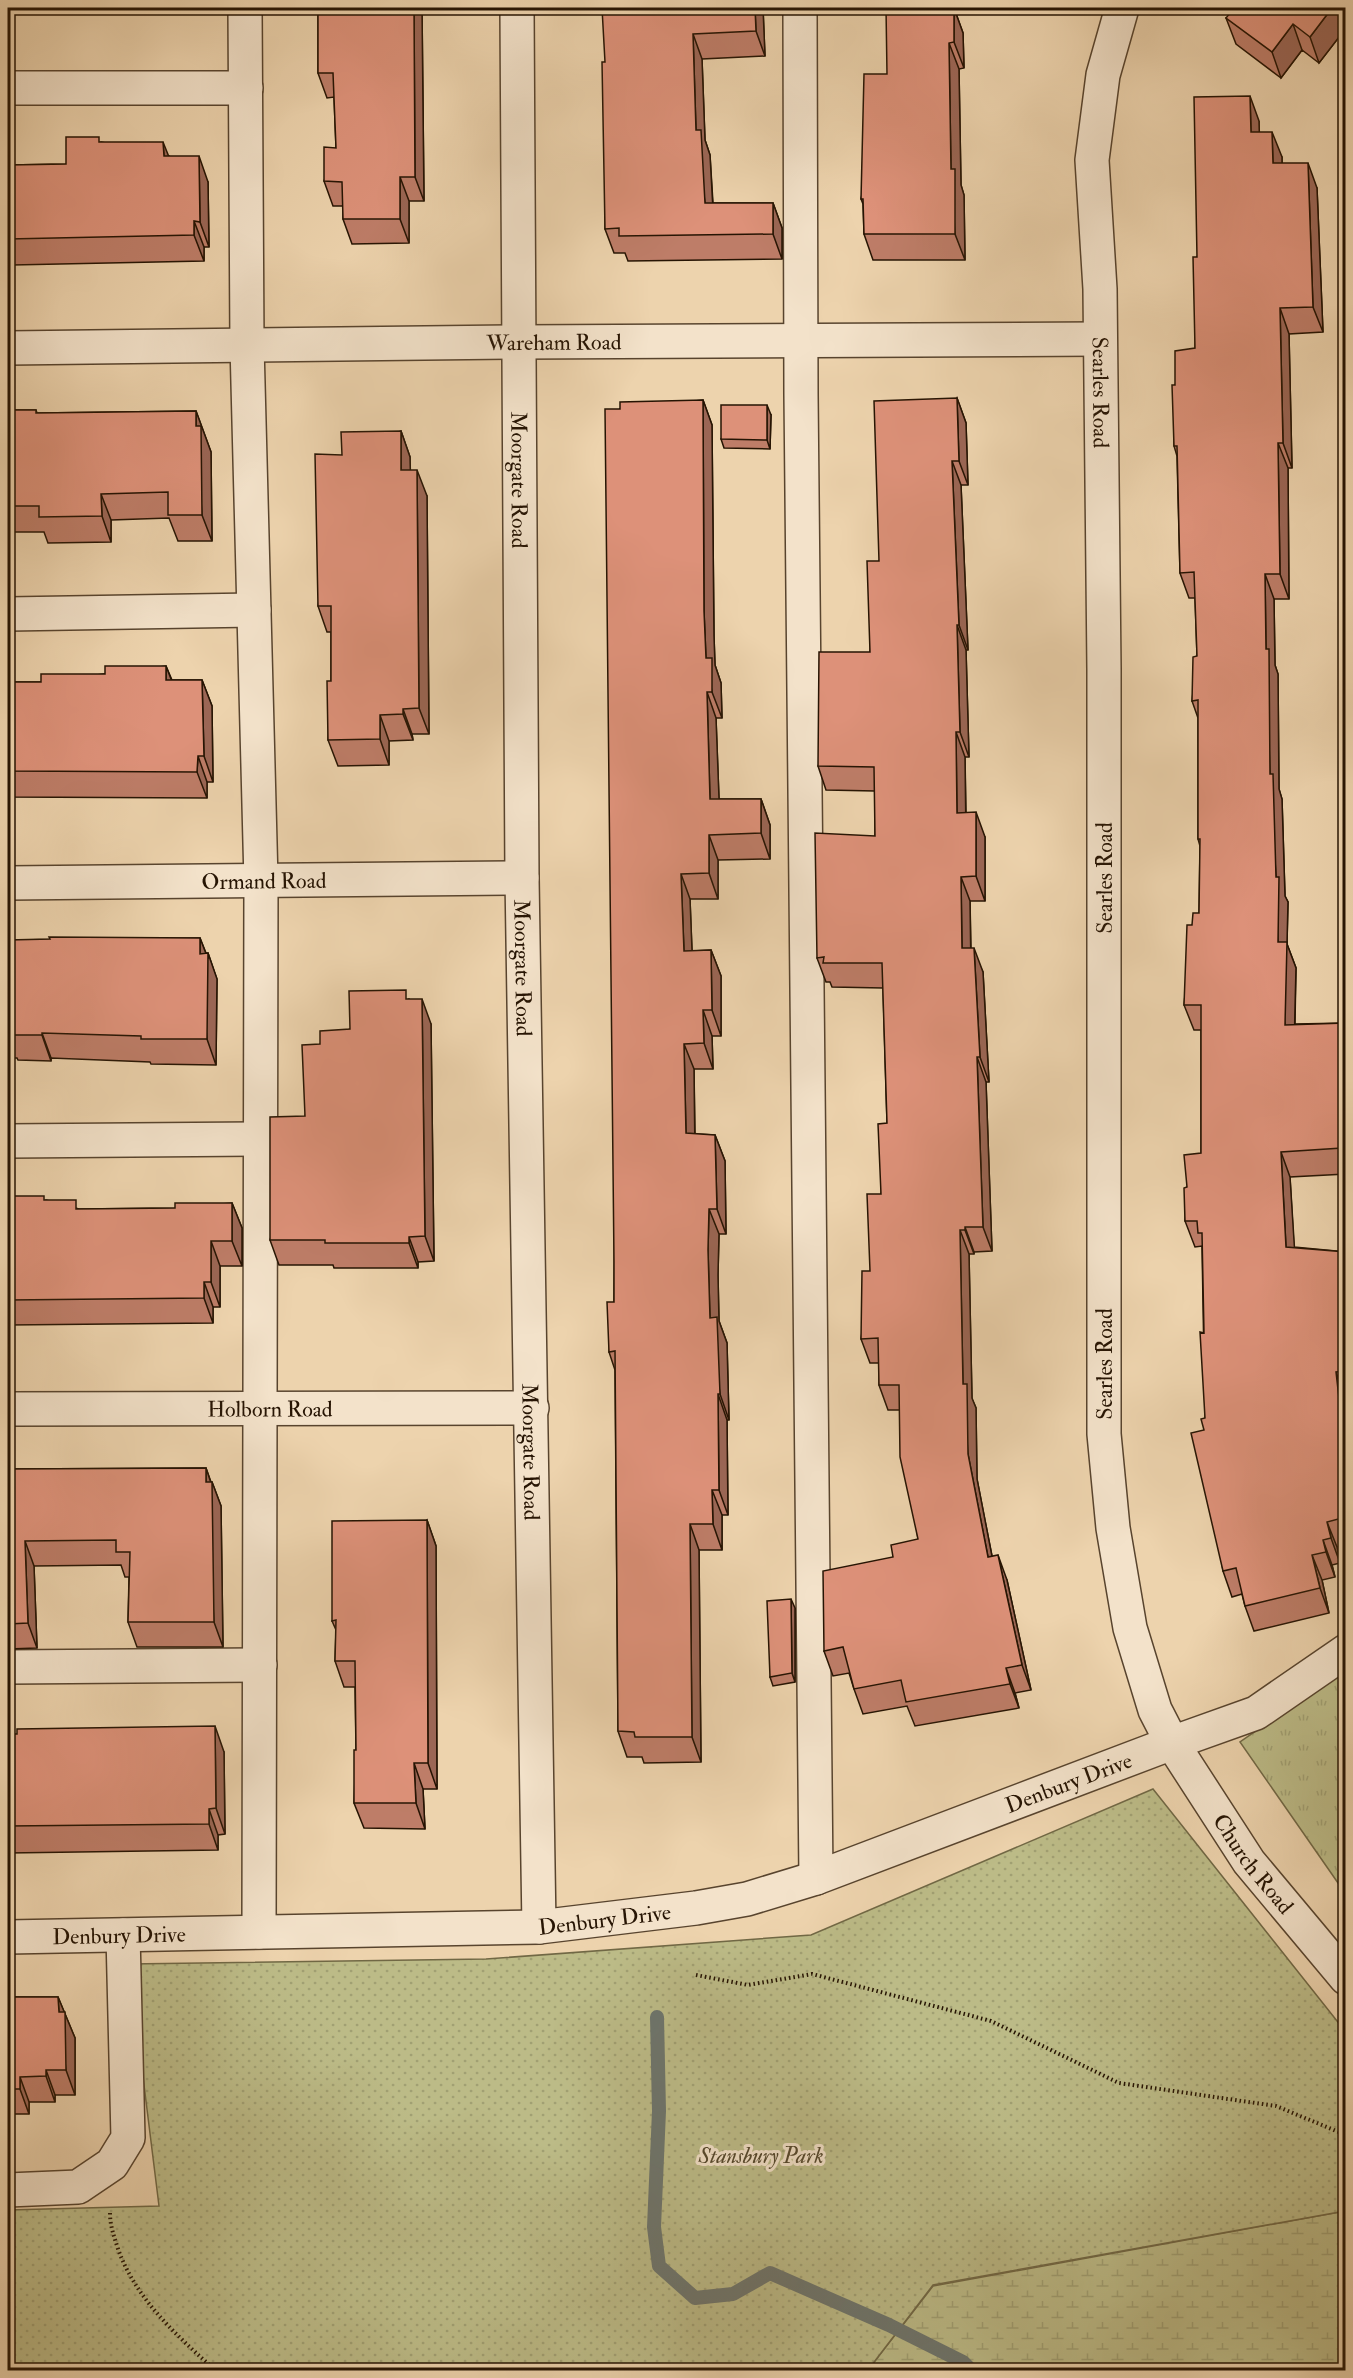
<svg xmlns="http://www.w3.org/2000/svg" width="1353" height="2378" viewBox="0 0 1353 2378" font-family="'IM FELL Double Pica',serif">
<defs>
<pattern id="grass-tufts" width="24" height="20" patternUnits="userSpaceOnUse" patternTransform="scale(1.5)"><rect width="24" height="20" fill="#bcbb87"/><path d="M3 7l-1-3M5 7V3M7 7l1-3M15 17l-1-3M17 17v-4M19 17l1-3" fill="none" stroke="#a1a073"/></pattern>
<pattern id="wetland-marsh" width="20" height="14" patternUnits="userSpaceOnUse" patternTransform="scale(1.5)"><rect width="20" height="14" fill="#bcbb87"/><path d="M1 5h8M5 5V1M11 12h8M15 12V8" fill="none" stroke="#a1a073"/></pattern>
<pattern id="park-dots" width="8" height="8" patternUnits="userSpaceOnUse" patternTransform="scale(1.5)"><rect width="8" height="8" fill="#bcbb87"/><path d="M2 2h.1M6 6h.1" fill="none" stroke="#a1a073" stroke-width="1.8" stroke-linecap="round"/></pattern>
</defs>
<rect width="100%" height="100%" fill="#edd3ad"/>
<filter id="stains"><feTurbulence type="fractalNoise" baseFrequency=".00333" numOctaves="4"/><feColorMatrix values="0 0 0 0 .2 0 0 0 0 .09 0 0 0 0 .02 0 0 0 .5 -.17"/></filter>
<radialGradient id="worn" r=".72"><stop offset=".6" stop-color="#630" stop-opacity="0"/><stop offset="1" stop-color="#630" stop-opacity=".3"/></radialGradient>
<path fill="url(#grass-tufts)" stroke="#716845" stroke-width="1.5" d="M1345,1669v224l-105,-151z"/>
<path fill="url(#wetland-marsh)" stroke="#716845" stroke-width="1.5" d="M1345,2211v159h-477l65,-84z"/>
<path fill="url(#park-dots)" stroke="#716845" stroke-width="1.5" d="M1153,1789l192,242v180l-412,74 -65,85h-860v-160l151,-4 -30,-242 357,-5 325,-24z"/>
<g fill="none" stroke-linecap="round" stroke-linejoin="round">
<path stroke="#6d756d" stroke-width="14" d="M657,2017l2,94 -5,116 5,39 36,32 38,-4 37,-21 119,52 74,37 8,8"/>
<defs>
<g id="minor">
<path d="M245,8l2,337 14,536 -2,1051"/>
<path id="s1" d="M517,8l5,870 17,1049"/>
<path d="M800,8l1,386 15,1484"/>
<path id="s2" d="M1122,8l-19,67 -11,85 8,129 4,380v765l9,94 17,100 25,82 17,33 77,119 97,116"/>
<path d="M8,88h238"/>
<path id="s3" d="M8,348l512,-6 579,-3"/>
<path d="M8,614l246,-4"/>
<path id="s4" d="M8,883l514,-5"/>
<path d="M8,1141l253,-2"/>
<path id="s5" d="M8,1409l524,-1"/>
<path d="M8,1667l252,-2"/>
<path id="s6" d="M8,1937l531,-10 157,-19 51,-9 69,-21 356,-135 84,-30 90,-62"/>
<path d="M8,2190l70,-3 34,-23 16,-26 -5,-203"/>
</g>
</defs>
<use href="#minor" stroke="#58442e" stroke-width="36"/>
<path stroke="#261403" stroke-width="4" stroke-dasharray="1.5 3" stroke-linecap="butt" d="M696,1975l52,10 64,-11 179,47 128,62 157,23 70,29
M110,2213c0,13 4,23 8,36 18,50 58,86 97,121"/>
<use href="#minor" stroke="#f3e2ca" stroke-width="33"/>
</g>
<path fill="#be7d68" stroke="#261403" stroke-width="1.5" d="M318,8h104l2,193h-15v42l-57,1 -9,-25v-13h-10l-9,-25 12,-33 -2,-51 -7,1 -9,-25z
M763,8l2,48 -63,3 3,81 5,15 3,48h60l9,25v31l-154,2 -3,-8h-11l-9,-24v-167z
M954,8l9,25 1,35 -5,1 2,116 3,10 1,65h-92l-9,-26 -1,-30 -2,-5 26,-125z
M1346,8v20l-27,35 -17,-13 -21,28 -45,-34 -10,-26z
M1259,121v11l23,25v6l35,25 6,144 -34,2 3,134h-4l1,131h-15l1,66 3,9 1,115 3,10 3,97 3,6 -1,42 9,24 -1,56 51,-1v151l-56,3 4,70 52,5v293l-9,2 3,16 -8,2 3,12 -13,3 7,33 -75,18 -9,-25 -3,-12 -10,3 -9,-26 -19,-141 1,-12 -3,-172 -7,1 -10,-26 2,-34 14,-34v-123h-7l-10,-25 8,-80 7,-12 1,-67 -2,-7v-121l-6,-17 5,-45 -2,-58h-6l-9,-25 -3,-117 -3,-10 1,-61 20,-37 2,-91z
M101,142l68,14 39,26 1,65h-5v14l-192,4 -3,-8h-1v-92l58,-1z
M957,398l9,25 2,62h-7l7,165h-2l3,107h-4l1,55 19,25v64h-15l1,47 12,24 6,110h-3l6,169 -18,1v2h-5l3,145 4,9 1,71 15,77 15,24 24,110 -16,3 4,15 -104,18 -8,-20 -44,8 -9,-25 -5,-16 -16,3 -9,-25 69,-94 25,-18 -18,-129h-12l-9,-25v-22h-9l-9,-24 20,-145 6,-71 -4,-135 -51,-1 -2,-5h-4l-9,-24 58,-122v-45l-49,-1 -8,-24 52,-114 9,-91z
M703,400l9,25 2,211 1,29 6,18 1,35h-6l3,81h42l9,26v34l-52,1v39h-28l2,52 19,-1 10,26v60h-9l1,33h-19l1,65 20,1 10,26 1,73h-7l-1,41 1,46 8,22 2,77h-2l1,95h-6v35h-23l2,212 -57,1 -2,-6h-15l-9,-26 -3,-361 -6,-18 5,-50 6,-893z
M8,410h28l1,3 159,-2 15,41 1,89h-34l-9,-23 -58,2v22l-63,1 -4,-11h-31l-5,-14z
M771,415l-1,34 -46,-1 -3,-9z
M401,431l9,26v13l17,26 2,238h-17l1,6 -24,1v24l-51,1 -10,-26 3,-59v-49h-4l-9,-26 24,-151z
M166,666l6,14h30l10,26 1,76h-6v16l-199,-1v-115h33z
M200,938l6,15h2l9,26 -1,86 -65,-1 -1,-2 -99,-4v3l-33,-1 -1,-2h-9v-118z
M409,999l22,25 3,237 -16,1v6h-84l-1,-3h-54l-9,-25 35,-124 15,-72z
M46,1200l33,9 96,-1 57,-5 10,25v38h-22v41h-7v16l-205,2v-111h2z
M206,1468l5,14h1l9,24 2,141h-86l-9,-25 1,-45h-4l-4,-12 -87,1 3,82 -29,1v-180z
M427,1520l9,26 1,243h-14l2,40 -61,-1 -10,-25 2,-53 -1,-63h-11l-9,-26 1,-31 -4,-9z
M795,1608v74l-22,4 -3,-9z
M8,1734l216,18 1,82 -7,1v15l-210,3z
M8,1997h50l17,41v57h-20v7h-26v12h-21z"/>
<path fill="#9b6655" stroke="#261403" stroke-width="1.5" d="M414,8h8l2,193 -9,-24z
M755,8h8l2,48 -9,-25z
M954,8l9,25 1,35 -10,-26z
M1332,8h14v20l-27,35 -9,-26z
M1293,24l9,26 -21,28 -9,-26z
M693,34l9,25 3,81 5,15 4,73 -9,-25 -9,-73z
M949,43l10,26 2,116 3,10 1,65 -10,-26 -4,-65z
M1250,96l9,25 1,36 -9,-25z
M1272,132l10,25v31l-9,-25z
M163,142l10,25 -9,-11z
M199,156l9,26 1,65 -9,-25z
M1308,163l9,25 6,144 -10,-25z
M400,177l9,24v42l-9,-24z
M773,203l9,25v31l-9,-25z
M194,221l10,26v14l-10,-26z
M1280,308l9,26 3,134 -9,-25z
M957,398l9,25 2,62 -9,-24z
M703,400l9,25 2,211 1,29 6,18 1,35 -10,-26 -6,-34 -2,-47z
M767,405l4,10 -1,34 -3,-9z
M196,411l15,41 1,89 -10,-26 -6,-89z
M401,431l9,26 1,39 -10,-26z
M1278,443l10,25 1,131 -9,-25z
M952,461l9,24 7,165 -9,-25z
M417,470l10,26 2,238 -10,-26z
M101,494l10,26v22l-9,-26z
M1265,574l9,25 1,66 3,9 1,115 3,10 3,97 3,6 -1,42 9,24 -2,82 -9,-25 -7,-83 -2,-65 -6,-103 -4,-125z
M957,625l9,25 3,107 -9,-25z
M166,666l10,26 -10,-12z
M202,680l10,26 1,76 -9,-26z
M707,692l9,26 4,107 -10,-26z
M403,709l9,25 1,6 -10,-26z
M380,715l9,26v24l-9,-26z
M956,732l9,25 1,80 -9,-24z
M198,756l9,26v16l-10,-26z
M761,799l9,26v34l-9,-26z
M976,812l9,25v64l-9,-25z
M709,835l9,25v39l-9,-26z
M681,874l9,25 3,77 -9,-25z
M961,877l9,24 1,71 -9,-24z
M200,938l8,21v-6l9,26 -1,86 -9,-26 -7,-85z
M974,948l9,24 6,110 -9,-25z
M711,950l10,26v60l-9,-26z
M422,999l9,25 3,237 -9,-25z
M703,1010l9,26 1,33 -9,-26z
M42,1033l9,25v3l-9,-26z
M684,1044l10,25 1,89 -9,-25z
M977,1057l9,25 6,169 -9,-24z
M715,1135l10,26 1,73 -9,-25z
M1343,1142l3,8v8l-4,-10z
M1281,1152l9,25 6,95 -10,-25z
M232,1203l10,25v38l-10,-25z
M709,1209l10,25 -1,41 1,46 8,22 2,77 -9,-26 -10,-76 -2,-68z
M965,1227l9,25v2l-9,-24z
M960,1230l9,24 3,144 4,10 1,71 20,103 -9,-25 -20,-103 -5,-70z
M409,1237l9,25v6l-9,-25z
M211,1241l9,25v41l-9,-25z
M204,1282l9,25v16l-9,-25z
M1336,1372l9,25 1,48 -2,-3z
M718,1394l9,26 1,95 -9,-25z
M206,1468l6,18v-4l9,24 2,141 -9,-25 -8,-140z
M712,1490l10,25v35l-9,-26z
M427,1520l9,26 1,243 -9,-26z
M1327,1522l10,25 3,16 -9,-25z
M690,1524l9,26 2,212 -9,-25z
M1323,1540l9,25 3,12 -9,-25z
M25,1541l9,25 3,82 -9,-25z
M998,1555l9,25 24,110 -9,-25z
M1312,1555l10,25 7,33 -9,-25z
M791,1599l4,9v74l-3,-9z
M1006,1668l9,25 4,15 -9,-24z
M215,1726l9,26 1,82 -9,-26z
M414,1763l9,26 2,40 -9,-26z
M209,1809l9,26v15l-9,-26z
M58,1997l17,41v57l-9,-25 -7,-58z
M46,2070l9,25v7l-9,-26z
M20,2077l9,25v12l-9,-25z"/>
<path fill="#dd9179" stroke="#261403" stroke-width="1.5" d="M318,8h96l1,169h-15v42h-57l-1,-37 -18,-1v-34l12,1 -3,-75h-15z
M602,8h153l1,23 -63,3 3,96h5l4,73h68v31l-154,2v-8l-14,1 -3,-167h3z
M886,8h68v34l-5,1 2,126h4v65h-91l-1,-35h-2l3,-125h23z
M1234,8h98l-22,29 -17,-13 -21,28 -46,-34z
M1250,96l1,36h21l1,31h35l5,144 -33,1 3,135h-5l2,131h-15l1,75h3l1,125h3l3,103h3l-1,65h9l-2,83 61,-2v119h-3l-1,6 -61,4 5,95 60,5 -1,119 -9,1 8,70 2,-1v76l-19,5 4,16 -8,2 3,12 -14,3 8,33 -75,18 -9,-38 -13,3 -32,-138 13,-3 -3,-11 4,-1 -5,-86 4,1 -2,-100h-4l-1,-12h-12l-1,-33 3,-1 -3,-32 17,-2v-148h-17l3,-80h5l1,-12h6l1,-74h-2v-139l-6,1 1,-44 4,-1 -3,-84 -14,1 -3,-127h-3l-2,-61h3v-34l20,-3 -2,-91h4l-3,-160z
M66,137h33v5h64l1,14h35l1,66 -6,-1v14l-186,4v-74l58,-1z
M957,398l2,63h-7l7,164h-2l3,107h-4l1,81 19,-1v64l-15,1 1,71h12l6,109h-3l6,170h-18v3h-5l3,154h4l1,70 20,103 10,-2 24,110 -16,3 4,16 -104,18 -5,-22 -47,9 -11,-42 -19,4 -1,-80 70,-14 -2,-12 27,-6 -18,-82 -1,-72h-20l-1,-47 -17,1 1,-68h8l-3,-77h14l-3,-70 9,-1 -5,-160h-59l1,-6 -7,1 -2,-125 60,3 -1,-69 -56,-1 1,-114h51l-3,-91h12l-5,-160z
M703,400l1,211 2,47h6v34h-5l3,107h51v34l-52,2v38l-28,1 3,77 27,-1 1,60h-9l1,33 -20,1 2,89 29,2 2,74h-8l-1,41 2,68 7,-1 3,77h-2l1,96h-7l1,34h-23l2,213h-57l-1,-5 -16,-1 -3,-380 -6,1 -2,-50h7v-41l-9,-852h15v-7z
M721,405h46v35l-46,-1z
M8,410h28v3l160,-2v15h5l1,89h-34v-23l-67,2 1,22 -63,1v-11h-31z
M401,431v39h16l2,238 -16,1v5l-23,1v24l-52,1 -1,-59h4v-75h-13l-3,-152 27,1 -1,-23z
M105,666h61v14h36l2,76h-6l-1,16 -189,-1v-89h33v-8h64z
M49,937l151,1v16l8,-1 -1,86h-66v-3l-99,-3v2h-33v-3h-1v-92l42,-1z
M406,990v9h16l3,237 -16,1v6h-84v-3h-55v-123l35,-1 -3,-71 18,-1v-13l30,-2 -1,-38z
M10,1196h34v4h32v9l99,-1v-5h57v38h-21v41h-7v16l-196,2v-86h2z
M206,1468v14h6l2,140h-86l2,-70h-14v-12l-91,1 3,82 -20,1v-155z
M427,1520l1,243h-14l2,40h-62v-53h2l-1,-89h-20l1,-41 -4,1v-100z
M791,1599l1,74 -22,4 -3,-76z
M215,1726l1,82 -7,1v15l-201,2v-92h9v-5z
M8,1997h50l1,15h6l1,58h-20v6l-26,1v12h-12z"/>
<g text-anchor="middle" stroke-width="6" stroke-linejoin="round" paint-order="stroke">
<g font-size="22" fill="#261403" stroke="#f3e2ca">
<text dy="8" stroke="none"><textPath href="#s3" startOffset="546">Wareham Road</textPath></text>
<text dy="8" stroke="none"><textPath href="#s2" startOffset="388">Searles Road</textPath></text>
<text dy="8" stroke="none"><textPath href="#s1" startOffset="472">Moorgate Road</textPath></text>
<text transform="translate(1104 878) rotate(-90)" y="8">Searles Road</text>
<text dy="8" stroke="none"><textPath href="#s4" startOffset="256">Ormand Road</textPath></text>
<text dy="8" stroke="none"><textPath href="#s1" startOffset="960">Moorgate Road</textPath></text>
<text transform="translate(1104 1364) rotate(-90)" y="8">Searles Road</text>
<text dy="8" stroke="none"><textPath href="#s5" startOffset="262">Holborn Road</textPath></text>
<text dy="8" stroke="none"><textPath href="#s1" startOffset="1444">Moorgate Road</textPath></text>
<text dy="8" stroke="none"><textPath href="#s6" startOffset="1083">Denbury Drive</textPath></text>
<text dy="8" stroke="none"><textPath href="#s2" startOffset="1894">Church Road</textPath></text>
<text dy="8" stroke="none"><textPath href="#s6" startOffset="597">Denbury Drive</textPath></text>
<text dy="8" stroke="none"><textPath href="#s6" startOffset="111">Denbury Drive</textPath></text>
</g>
<g font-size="22" font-style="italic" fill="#53462b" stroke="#f3e2ca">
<text x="761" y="2163">Stansbury Park</text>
</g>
</g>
<rect width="1353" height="2378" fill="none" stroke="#edd3ad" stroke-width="30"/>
<rect x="9" y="9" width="1335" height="2360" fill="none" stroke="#261403" stroke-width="3"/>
<rect x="15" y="15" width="1323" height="2348" fill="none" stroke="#261403" stroke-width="1.5"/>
<rect width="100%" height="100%" filter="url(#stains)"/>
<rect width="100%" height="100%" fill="url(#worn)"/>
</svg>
